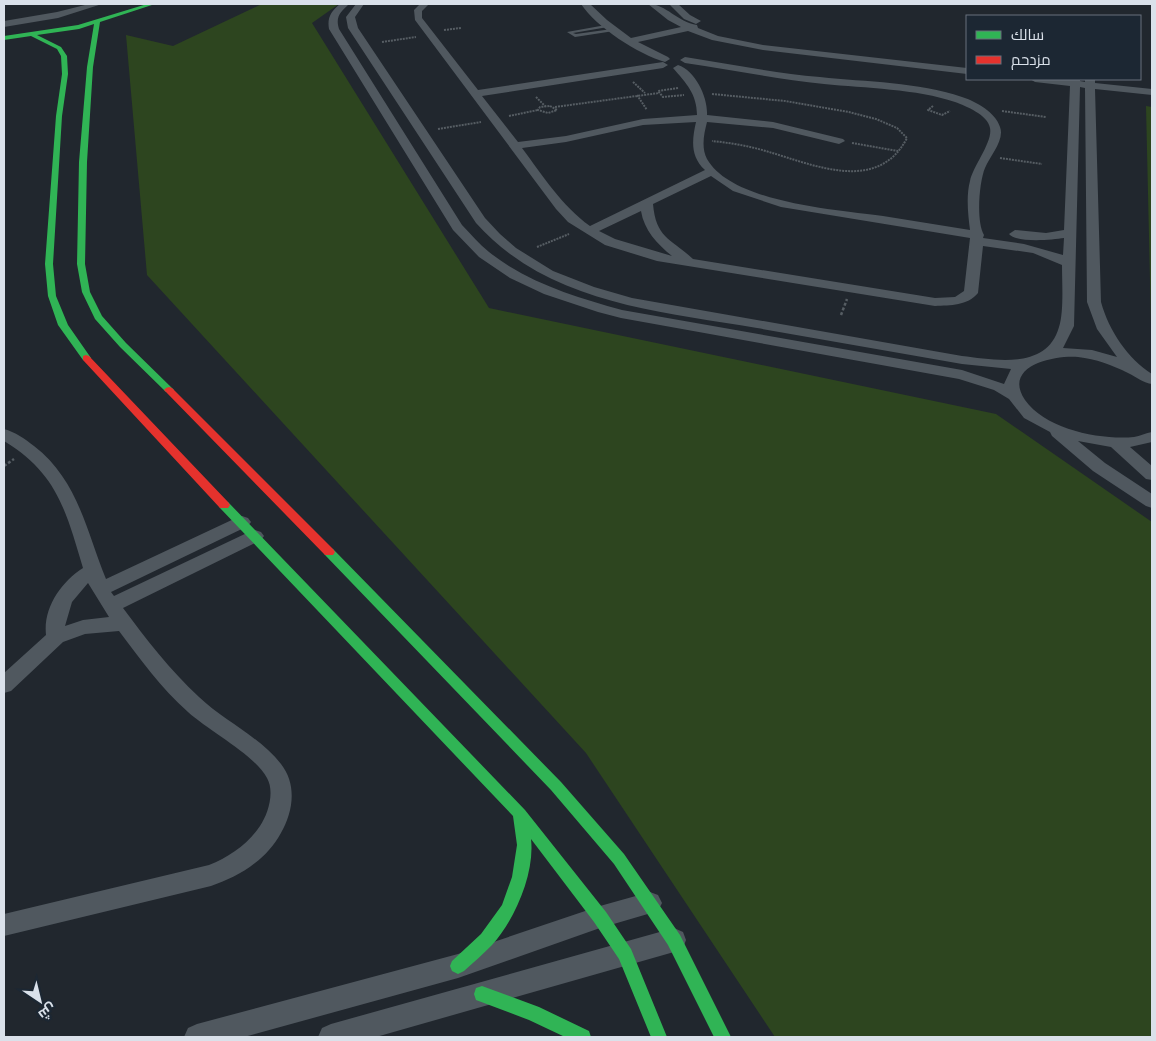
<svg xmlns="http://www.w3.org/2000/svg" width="1156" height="1041" viewBox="0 0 1156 1041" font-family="'Source Sans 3',Cairo,sans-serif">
<rect width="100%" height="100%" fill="#21272e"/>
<path fill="#2d451f" d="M262,4h77l-27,19 177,285 507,106 156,108v515h-377l-189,-284 -439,-478 -21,-240 47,11z
M1146,106l6,1v217h-1z"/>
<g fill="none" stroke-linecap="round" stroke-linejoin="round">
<path stroke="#565d63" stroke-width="2" stroke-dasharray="2 1" stroke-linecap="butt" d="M444,30l17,-2
M382,42l34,-5
M633,82l12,11
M678,88l-20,3 5,6 21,-2
M712,94l73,7 64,11 27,7 21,9 10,10c-29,56 -93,27 -138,14 -19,-6 -38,-9 -57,-11
M637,95l10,15
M536,97l9,9
M550,106l7,4 -9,3 -10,-3 2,-3z
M933,106l-5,4 14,5 8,-4
M555,107l104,-14
M1002,111l44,6
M509,116l29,-6
M438,129l43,-7
M852,143l46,8
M1000,158l42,6
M537,247l32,-13"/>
<path stroke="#565d63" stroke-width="2.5" stroke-dasharray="3 2" stroke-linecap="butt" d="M841,315l6,-16
M4,466l10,-7"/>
<path fill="#50585f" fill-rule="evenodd" d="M606,25h2v2l-35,6 3,1 36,-5h2v2l-39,6 -8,-5z"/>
<path fill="#50585f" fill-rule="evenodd" d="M89,4h13l-44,14 -54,9v-6l53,-9z
M340,4h9c-8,8 -14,12 -10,25l123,196c9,9 17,19 27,27 39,31 87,45 133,58l340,60 42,14 7,-15 -49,-5c-68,-12 -137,-24 -205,-36 -101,-17 -209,-25 -281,-105l-128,-195 -2,-11 10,-13h8l-9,13 3,11 127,190 15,16 16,14 37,23 41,16 38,11 330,58c34,4 85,14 97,-29 5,-15 3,-45 3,-62l-29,-12 -50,-7 -5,47c-11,13 -27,12 -43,13l-278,-45 -52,-16 -37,-23 -12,-13 -141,-189 -1,-10 6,-6h9l-7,7v7l56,72 185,-28 5,3 -5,3 -181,28 36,46 48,-6 77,-17 54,-4c0,-21 -11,-32 -24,-47l5,-3c18,6 30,33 29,50l66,7 70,17 2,2 -6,3 -66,-16 -66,-6c-3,12 -6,25 0,37 25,44 131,51 176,57 29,5 58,9 87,14 -2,-16 -4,-34 0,-49 3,-15 23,-39 20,-53 -2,-13 -24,-22 -35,-26 -38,-13 -90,-14 -131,-18 -47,-5 -93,-14 -139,-21l-5,-3 5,-3c45,7 90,16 135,20 47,5 98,5 142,20 15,5 33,15 38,30 5,13 -10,29 -15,41 -6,14 -9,54 -1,67l-1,3 41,6 39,11 1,-17c-13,2 -47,5 -55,-4l6,-4 31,3 18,-3 6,-144 -35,-4 -5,-3h50v2l5,1v-3h10v4l57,6v6l-57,-6 6,213c8,29 27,57 51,72v10c-8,-1 -16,-7 -24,-11 -16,-8 -32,-14 -50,-16 -24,-2 -76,9 -53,43 21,30 76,40 109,37 6,-1 12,-4 18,-5v10l-22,5 22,19v14l-6,-1 -35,-32 -33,-6 27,22 47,31v14l-6,-2 -53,-35 -41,-35 -2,-4 -26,-14 -15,-19 -15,-9 -35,-11 -338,-61 -23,-6 -54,-18 -34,-16 -31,-21 -26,-27 -124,-201c-2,-11 2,-18 11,-25zM1080,87l5,1 2,214 10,27 20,28 -25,-7 -29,-2 11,-22zM696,122c-4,18 -6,34 9,48l-115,56c-28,-20 -47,-50 -68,-78l44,-6 77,-17zM711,176l22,15 48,16 189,31 -6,53 -9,6 -20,1 -242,-39c-21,-20 -37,-20 -40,-55zM641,211c3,19 16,33 31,45l-57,-17 -16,-8z
M581,4h9l17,16 24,18 50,-11 -13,-7 -20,-16c17,-1 29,18 49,21l1,3 20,8 45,9 204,23v6l-204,-24 -51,-10 -24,-9 -50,11 30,15 2,2 -5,3c-27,-8 -69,-35 -84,-58z
M669,4h9l12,11 11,6 -5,3 -12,-5z
M4,429c11,3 21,10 30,17 44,34 52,84 72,133l130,-61 6,-2 6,2 3,4 -3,4 -137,66 3,4 135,-64 6,-2 6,2 3,4 -3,4 -138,68c23,31 47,62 76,89 25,24 60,39 82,67 25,32 2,78 -26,99 -14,11 -28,17 -44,23l-207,50v-22l205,-49c20,-8 39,-21 51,-39 8,-12 15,-34 7,-48 -12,-23 -58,-47 -79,-66 -27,-24 -48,-53 -69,-81l-34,3 -22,8 -52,49 -7,2v-20l42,-38c-3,-27 15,-53 37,-67 -17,-57 -26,-95 -79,-127zM88,583l21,34 -26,3 -18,6 7,-24z
M650,892l8,3 4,8 -4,8 -58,17 -142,50 -214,59h-60l4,-9 9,-4 261,-70 142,-48z
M674,928l9,4 3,8 -3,8 -9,4 -298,85h-58l4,-9 9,-4z"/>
<path fill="#30b455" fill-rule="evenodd" d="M147,4h8l-55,18 -7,45 -6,95 -2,102 5,28 12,24 24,27 46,45 2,2 -2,2h-6l-46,-45 -25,-28 -13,-27 -5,-28 2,-102 8,-95 7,-43 -15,5 -42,6 24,12 6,9 1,18 -6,42 -9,148 3,32 12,29 23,33 -5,3 -3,-1 -25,-35 -10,-29 -3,-32 11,-148 6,-42 -1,-18 -4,-7 -26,-13 -27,4v-4l74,-11z
M224,501l4,1 297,308 81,102 25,37 36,88h-16l-32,-78 -25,-37 -63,-83c4,34 -16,81 -39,106 -9,9 -19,18 -28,26l-6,3 -6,-3 -2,-5 2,-5 29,-27 21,-29 10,-28 5,-32 -4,-29 -293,-308 -2,-3 2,-3z
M329,548l4,1 228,233 63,72 56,81 51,102h-17l-46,-92 -54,-81 -63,-74 -226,-235 -2,-3z
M482,986l57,21 50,24 2,6h-26l-36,-17 -53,-20 -2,-6 2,-6z"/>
<path fill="#e5322d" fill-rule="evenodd" d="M86,355l3,1 139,146 2,3 -2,3h-8l-137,-148v-4z
M169,387l3,1 161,161 2,3 -2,3h-8l-159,-163 -2,-2 2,-2z"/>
</g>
<rect width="1156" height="1041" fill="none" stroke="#dae1ea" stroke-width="10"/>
<rect x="966" y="15" width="175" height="65" fill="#1c2733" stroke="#68717c"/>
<rect x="976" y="31" width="25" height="8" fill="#30b455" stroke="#68717c"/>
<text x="1011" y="40" font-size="15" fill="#dae1ea">سالك</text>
<rect x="976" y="56" width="25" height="8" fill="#e5322d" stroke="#68717c"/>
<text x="1011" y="65" font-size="15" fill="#dae1ea">مزدحم</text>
<g transform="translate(40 1001) rotate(145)" stroke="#1c2733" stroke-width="4" paint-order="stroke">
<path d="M0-4L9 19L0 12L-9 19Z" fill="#dae1ea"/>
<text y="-8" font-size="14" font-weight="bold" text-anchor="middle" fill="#dae1ea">ش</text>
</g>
</svg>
